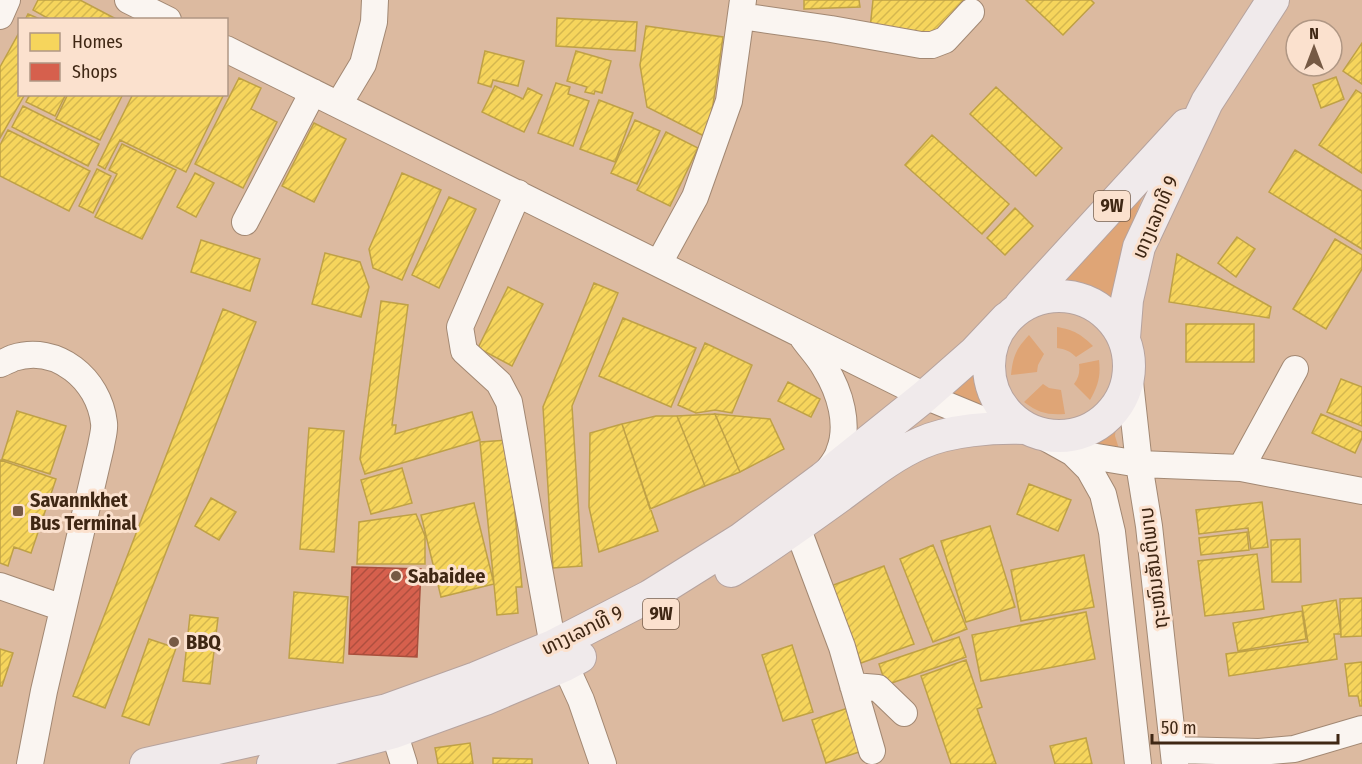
<svg xmlns="http://www.w3.org/2000/svg" width="1362" height="764" viewBox="0 0 1362 764" font-family="'Fira Sans Condensed','Noto Sans Lao',sans-serif">
<defs>
<pattern id="homes-hatch" width="6" height="6" patternUnits="userSpaceOnUse" patternTransform="scale(1.5)"><rect width="6" height="6" fill="#f6d55c"/><path d="M-1 1l2-2M0 6l6-6M5 7l2-2" fill="none" stroke="#d4b74f"/></pattern>
<pattern id="shops-hatch" width="6" height="6" patternUnits="userSpaceOnUse" patternTransform="scale(1.5)"><rect width="6" height="6" fill="#d6604d"/><path d="M-1 1l2-2M0 6l6-6M5 7l2-2" fill="none" stroke="#af4f3f"/></pattern>
</defs>
<rect width="100%" height="100%" fill="#dcbaa0"/>
<path fill="#dfa576" d="M1144,188l1,2 -20,53 -11,63c-5,-2 -8,-6 -13,-9 -12,-7 -25,-9 -38,-12l3,-5z
M1057,327c17,3 24,7 36,19l-17,11c-6,-6 -11,-8 -19,-9z
M1029,335l15,19 -6,11 -1,7 -26,3c2,-19 5,-26 18,-40z
M1099,360c2,16 -1,26 -9,40l-16,-16c5,-7 6,-12 5,-20z
M980,367c-2,15 4,29 10,42l-39,-15z
M1043,384l6,4 12,2 4,24c-18,1 -26,-1 -41,-12z
M1116,425l-1,11 5,16 -30,-9 15,-8z"/>
<path fill="url(#homes-hatch)" stroke="#bfa146" stroke-width="1.5" d="M38,0h42l38,20h-67l-18,-10z
M804,0h55l1,7 -56,2z
M873,0h91l-29,34 -65,-5z
M1026,0h65l3,3 -31,32z
M28,14l14,6h-17z
M557,18l80,4 -2,29 -79,-5z
M646,26l77,11 -15,101 -61,-31 -7,-42z
M20,31v63h5l-25,44v-71z
M1362,43v41l-19,-13z
M485,51l39,10 -6,25 -25,-6 -2,7 -13,-4z
M576,51l35,10 -9,32 -7,-2 -1,3 -9,-2 2,-5 -20,-6z
M1336,77l8,22 -23,9 -8,-23z
M239,78l22,10 -10,21 26,13 -34,66 -48,-24z
M556,83l14,4 -2,7 21,7 -16,45 -35,-13z
M495,86l28,13 5,-11 14,7 -18,37 -42,-20z
M996,87l66,61 -26,28 -66,-62z
M1356,90l6,4v79l-43,-28z
M30,94h36l-11,22 -29,-14z
M68,94h55l-23,46 -44,-21z
M133,94h91l-38,78 -66,-32 -15,29 -7,-4z
M599,100l34,13 -18,49 -35,-13z
M23,106l76,38 -11,22 -76,-39z
M635,120l25,11 -23,53 -26,-11z
M314,123l32,16 -32,63 -32,-16z
M8,130l82,41 -21,40 -69,-35v-31z
M666,132l32,16 -28,58 -33,-16z
M932,135l77,69 -27,30 -77,-69z
M122,144l54,26 -34,69 -47,-22 22,-43 -8,-4z
M1295,150l67,41v58l-93,-57z
M97,169l14,7 -18,37 -14,-7z
M195,173l19,10 -18,34 -19,-10z
M402,173l39,17 -39,90 -29,-12 -4,-19z
M449,197l27,12 -37,79 -27,-13z
M1015,208l18,18 -28,29 -18,-17z
M1237,237l18,12 -19,28 -18,-14z
M1335,239l27,16v14l-36,60 -33,-20z
M201,240l59,19 -10,32 -59,-19z
M325,253l35,9 9,25 -8,30 -49,-13z
M1177,254l94,53 -2,11 -100,-16z
M594,283l24,10 -46,113 10,160 -29,2 -10,-161z
M508,287l35,17 -31,62 -34,-18z
M381,301l27,4 -16,120h4l-1,9 77,-22 8,28 -115,34 -5,-15z
M223,309l33,13 -151,386 -32,-12z
M623,318l73,30 -25,59 -72,-31z
M1186,324h68v38h-68z
M705,343l47,22 -20,48 -17,-3 -19,3 -18,-8z
M1341,379l21,8v39l-35,-14z
M788,382l32,17 -9,18 -33,-16z
M17,411l49,15 -16,48 -48,-15z
M715,414l25,58 -35,14 -28,-70z
M715,414l55,5 14,30 -44,23z
M1321,414l41,18v6l-7,15 -43,-20z
M656,416h21l28,70 -55,23 -28,-85z
M622,424l36,107 -59,21 -10,-45 1,-74z
M309,428l35,3 -10,121 -34,-3z
M508,440l14,147h-6l2,26 -21,2 -17,-173z
M0,460l56,19 -25,74 -17,-6 -6,19 -8,-3z
M402,468l10,35 -41,11 -10,-34z
M1029,484l42,16 -13,31 -41,-17z
M211,498l25,14 -17,28 -24,-14z
M1262,502l6,45 -17,2 -3,-21 -49,6 -3,-24z
M474,503l20,81 -53,13 -20,-82z
M416,514l9,22v28h-68l2,-42z
M990,526l25,81 -49,15 -25,-81z
M1247,532l2,18 -48,5 -2,-17z
M1300,539l1,43h-29l-1,-42z
M933,545l34,84 -34,13 -33,-83z
M1257,554l7,55 -59,7 -7,-55z
M1084,555l10,52 -73,14 -10,-51z
M884,566l30,78 -53,19 -30,-77z
M294,592l54,5 -5,66 -54,-5z
M1362,598v38l-21,1 -1,-38z
M1336,600l5,34h-7l3,25 -108,17 -3,-22 82,-12 -6,-36z
M1302,611l4,28 -68,12 -5,-28z
M1086,612l9,47 -114,22 -9,-46z
M190,615l28,3 -8,66 -27,-3z
M959,637l7,20 -80,28 -7,-21z
M149,639l27,9 -27,77 -27,-9z
M792,645l21,67 -30,9 -21,-66z
M0,649l13,4 -11,33h-2z
M966,660l16,47 -5,2 19,55h-45l-30,-88z
M1362,662v44h-2l-2,-10h-9l-4,-32z
M854,706l14,43 -42,14 -14,-43z
M1086,738l6,26h-37l-5,-18z
M470,743l3,21h-35l-3,-16z
M493,758l39,1v5h-39z"/>
<path fill="url(#shops-hatch)" stroke="#a94f3c" stroke-width="1.5" d="M352,567l69,2 -4,88 -68,-3z"/>
<g fill="none" stroke-linecap="round" stroke-linejoin="round">
<defs>
<path id="minor" d="M128,0l40,20
M0,16l7,-16
M741,16l90,13 90,16h11l13,-5 26,-28
M226,49l699,347 75,31
M339,104l24,-40 11,-42 1,-22
M518,193l-58,134 4,24 35,32 10,19 44,244
M245,222l68,-130
M659,263l36,-66 34,-96 14,-101
M803,338c7,10 16,19 22,30 15,24 25,57 14,84 -2,7 -8,14 -12,20
M0,364c4,-2 9,-4 13,-6 44,-14 86,21 91,65 1,7 -2,16 -3,23l-57,245 -14,73
M1129,373l10,91 10,62 26,238
M1037,433l36,20 16,16 14,25 9,38 26,232
M1073,453l66,11 102,4 121,23
M1241,468l54,-99
M797,527l45,120 30,104
M0,586l63,22
M565,665l16,35 22,64
M853,686l25,2 26,25
M388,713l16,51
M1174,750l85,2 35,-3 68,-20"/>
<path id="major" d="M989 366a70 70 0 1 1 140 0a70 70 0 1 1-140 0Z
M1021,305l165,-180
M1124,338l3,-38 12,-53 68,-145 66,-102
M731,571c37,-23 73,-49 109,-75 26,-19 51,-40 81,-53 29,-13 72,-16 104,-15
M146,764l241,-54 89,-32 77,-32 97,-50 91,-57 82,-61 102,-82 50,-44 32,-34
M273,764l121,-32 91,-33 80,-34 15,-8"/>
</defs>
<use href="#minor" stroke="#a28873" stroke-width="28"/>
<use href="#major" stroke="#b6a39e" stroke-width="34"/>
<use href="#minor" stroke="#faf5f1" stroke-width="26"/>
<use href="#major" stroke="#f0eaeb" stroke-width="32"/>
</g>
<g fill="#765a45" stroke="#fbe1ce" stroke-width="2">
<rect x="12" y="505" width="12" height="12" rx="3"/>
<circle cx="396" cy="576" r="6"/>
<circle cx="174" cy="642" r="6"/>
</g>
<g text-anchor="middle" stroke-width="6" stroke-linejoin="round" paint-order="stroke">
<g fill="#fbe1ce" stroke="#775f4c" stroke-width="1.5">
<rect x="1094" y="191" width="36" height="30" rx="4.5"/>
<rect x="643" y="599" width="36" height="30" rx="4.5"/>
</g>
<g font-size="18" font-weight="bold" fill="#3f2714">
<text x="1112" y="212">9W</text>
<text x="661" y="620">9W</text>
</g>
<g font-size="20" fill="#3f2714" stroke="#fbe1ce">
<text transform="translate(1155 217) rotate(-67)" y="7">ທາງເລກທີ 9</text>
<text transform="translate(1153 568) rotate(-97)" y="7">ຖະໜົນສັນຕິພາບ</text>
<text transform="translate(582 630) rotate(-26)" y="7">ທາງເລກທີ 9</text>
</g>
<g font-size="20" font-weight="bold" fill="#3f2714" stroke="#fbe1ce" text-anchor="start">
<text x="30" y="507">Savannkhet<tspan x="30" dy="23">Bus Terminal</tspan></text>
<text x="408" y="583">Sabaidee</text>
<text x="186" y="649">BBQ</text>
</g>
</g>
<rect x="18" y="18" width="210" height="78" fill="#fbe1ce" stroke="#b09784" stroke-width="1.5"/>
<rect x="30" y="33" width="30" height="18" fill="#f6d55c" stroke="#b09784" stroke-width="1.5"/>
<text x="72" y="48" font-size="18" fill="#3f2714">Homes</text>
<rect x="30" y="63" width="30" height="18" fill="#d6604d" stroke="#b09784" stroke-width="1.5"/>
<text x="72" y="78" font-size="18" fill="#3f2714">Shops</text>
<g transform="translate(1314 48)"><circle r="28" fill="#fbe1ce" stroke="#b09784" stroke-width="1.5"/>
<path d="M0-4.5L10 22L0 15L-10 22Z" fill="#765a45"/>
<text y="-9" font-size="16" font-weight="bold" text-anchor="middle" fill="#3f2714">N</text>
</g>
<path d="M1152 734v9h186v-9" fill="none" stroke="#3f2714" stroke-width="3"/>
<text x="1161" y="734" font-size="18" fill="#3f2714" stroke="#fbe1ce" stroke-width="4.5" paint-order="stroke">50 m</text>
</svg>
